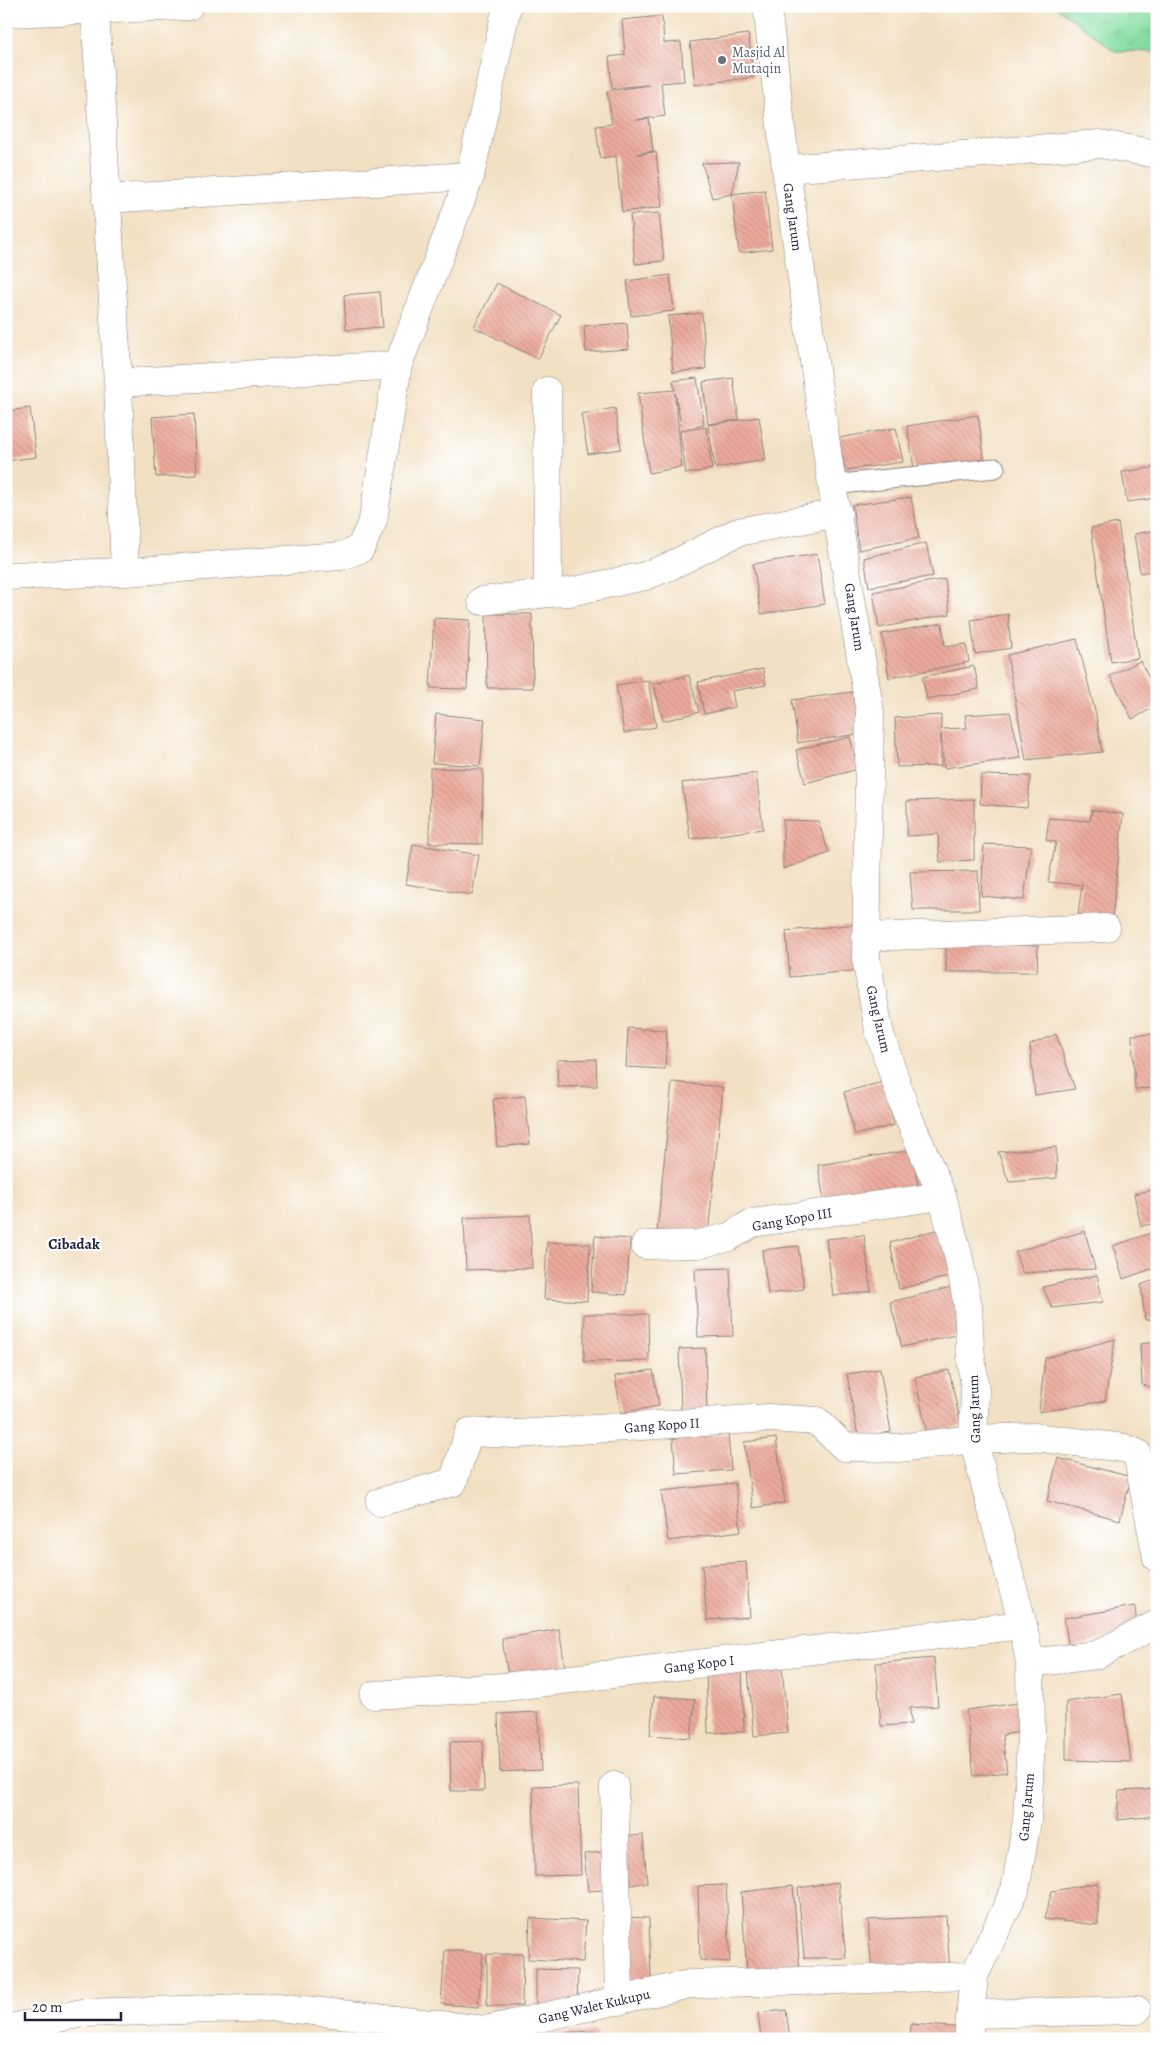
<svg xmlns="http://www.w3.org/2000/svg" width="1163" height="2045" viewBox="0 0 1163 2045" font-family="Alegreya,serif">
<defs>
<pattern id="grass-tufts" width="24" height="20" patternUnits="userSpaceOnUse" patternTransform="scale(1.25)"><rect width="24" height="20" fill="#83dca0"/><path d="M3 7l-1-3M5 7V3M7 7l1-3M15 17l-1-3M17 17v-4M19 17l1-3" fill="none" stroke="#71bc8b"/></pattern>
<pattern id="building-back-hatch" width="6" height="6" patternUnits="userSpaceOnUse" patternTransform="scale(1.25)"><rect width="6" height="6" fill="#ecaa9b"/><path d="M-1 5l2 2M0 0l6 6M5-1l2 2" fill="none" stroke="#ca9286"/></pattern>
</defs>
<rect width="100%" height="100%" fill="#fff"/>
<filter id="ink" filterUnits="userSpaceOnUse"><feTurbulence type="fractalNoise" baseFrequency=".02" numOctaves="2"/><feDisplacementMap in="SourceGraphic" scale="10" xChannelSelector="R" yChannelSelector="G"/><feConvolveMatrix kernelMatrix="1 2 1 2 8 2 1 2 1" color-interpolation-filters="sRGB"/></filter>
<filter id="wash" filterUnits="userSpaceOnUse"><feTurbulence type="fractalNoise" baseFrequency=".0096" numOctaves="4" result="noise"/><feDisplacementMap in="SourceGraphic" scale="20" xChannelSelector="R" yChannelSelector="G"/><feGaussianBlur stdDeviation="1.12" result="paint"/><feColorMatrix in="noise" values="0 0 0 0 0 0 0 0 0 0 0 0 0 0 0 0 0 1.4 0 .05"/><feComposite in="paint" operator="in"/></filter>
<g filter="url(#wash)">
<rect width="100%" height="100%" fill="#f2e0c2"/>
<path fill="url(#grass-tufts)" stroke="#527f6e" d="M1055,6h102v46l-42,-1z"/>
<g id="blocks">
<path fill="url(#building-back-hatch)" d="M662,16l2,27 17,-1 3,39 -23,2 4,33 -29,4 13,-1 4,32 -16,3 19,-2 6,55 -40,5 -6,-56 -16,2 -4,-32 16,-2 -5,-33 42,-6 -37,3 -3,-31 16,-2 -3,-35z
M748,34l6,43 -59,8 -5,-43z
M739,162l-7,32 33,-4 7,59 -33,4 -7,-59 -20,4 -10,-35z
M659,213l5,48 -29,3 -5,-49z
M670,275l4,36 -43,5 -4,-35z
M497,283l64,32 -23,44 -64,-32z
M380,292l3,35 -37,3 -2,-35z
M702,313l4,56 -33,3 -5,-56z
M627,323l2,26 -43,3 -2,-26z
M697,378l7,47 -22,5 -7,-37 7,74 -33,6 -11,-80 37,-3 -2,-9z
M733,378l6,42 -31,4 -5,-42z
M30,408l6,49 -30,4v-50z
M615,408l6,41 -33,5 -7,-40z
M194,414l3,61 -41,2 -4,-60z
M978,415l7,48 -70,11 -8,-48z
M759,417l7,43 -51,8 -7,-43z
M706,427l6,42 -26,5 -6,-43z
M896,428l7,34 -58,8 -6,-32z
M1157,467v31l-30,4 -5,-30z
M911,497l8,41 -60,12 -7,-45z
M1118,523l20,135 -27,4 -20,-134z
M1157,530v40l-17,3 -6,-39z
M926,543l7,33 -64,11 -5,-29z
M817,554l8,50 -64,10 -8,-50z
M945,579l5,35 -71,14 -6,-36z
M486,614h46l1,74h-46z
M1008,614l3,34 -36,6 -4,-34z
M434,618l36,2 -3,69 -37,-1z
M942,623l3,24 21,-3 3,18 -80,16 -7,-44z
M1077,639l19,76 6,37 -76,8 -19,-105z
M1140,661l17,32v13l-25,13 -22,-43z
M974,666l5,23 -52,10 -5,-22z
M763,669l3,16 -34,6 3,16 -31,7 -6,-32z
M689,675l10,37 -36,9 -9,-37z
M648,680l8,47 -32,6 -8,-48z
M859,691l6,42 -67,10 -6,-43z
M1010,712l11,46 -77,10 -3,-34v32l-44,1 -2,-49 46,-3v14l26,-1 -2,-13z
M436,714l49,5 -5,47 -48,-3z
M850,737l9,32 -54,14 -9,-33z
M430,768l53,1 -1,75 -53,-1z
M756,773l7,56 -73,10 -8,-56z
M981,775l50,1 -4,32 -47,-4z
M974,799v61l-34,2 -2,-28 -31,2v-35z
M1092,810l31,4 -11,105 -34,-4 4,-30 -34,-3 8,-40 -10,-2 3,-22 41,3z
M783,820l35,1 11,32 -46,16z
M413,844l66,11 -7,40 -66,-11z
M984,844l47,2 -7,54 -43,-4z
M978,871l1,39h-66l-3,-38z
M858,924l4,46 -72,7 -4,-46z
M946,945h92l-1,27h-91z
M628,1028l39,2 -2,39 -39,-2z
M1056,1034l19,55 -40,6 -5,-50z
M1157,1034v54l-22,1 -3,-54z
M596,1059l1,27 -39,1 -1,-27z
M672,1082l51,5 -15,147 -52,8z
M883,1082l11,43 -39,10 -11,-43z
M525,1096l5,48 -33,3 -4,-48z
M1056,1147l1,31 -48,4 -11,-30z
M912,1150l6,36 -94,15 -6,-36z
M1157,1189v34l-16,3 -7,-32z
M530,1215l2,53 -66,2 -2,-52z
M946,1227l10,48 -57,14 -9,-46z
M1085,1231l10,38 -73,4 -7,-21z
M1157,1231v36l-34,12 -10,-33z
M864,1235l7,56 -38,5 -7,-57z
M595,1236l35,3 -4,56 -35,-3z
M547,1242l43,2 -3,57 -43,-2z
M798,1246l6,43 -36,5 -6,-44z
M730,1268l3,68 -35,1 -3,-68z
M1097,1275l6,27 -51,6 -9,-21z
M1157,1279v40l-12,1 -4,-35z
M952,1287l12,46 -62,14 -12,-45z
M584,1314h64l1,47 -65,1z
M1115,1339l-10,62 -66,11 6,-54z
M1157,1342v46l-15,-3 -2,-41z
M705,1348l2,61 -26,2 -2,-62z
M880,1369l11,63 -33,5 -11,-63z
M653,1370l6,36 -38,7 -6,-37z
M949,1370l12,56 -34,7 -12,-56z
M728,1434l3,36 -55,4 -3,-36z
M776,1438l9,65 -32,5 -9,-66z
M1058,1458l73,19 -11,43 -73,-19z
M735,1483l6,48 -73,10 -7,-50z
M746,1562l4,55 -43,3 -5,-55z
M1135,1606l2,24 -68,19 -5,-31z
M559,1629l6,38 -57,9 -6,-37z
M934,1658l4,48 -28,2 1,16 -30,2 -5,-63z
M782,1668l6,65 -34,3 -6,-65z
M742,1669l2,63 -36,1 -2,-63z
M1122,1694l9,68 -65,-2v-58z
M654,1696l41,3 -4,39 -41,-3z
M1019,1703l3,29 -20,3 5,37 -33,4 -8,-66z
M538,1712l3,58 -41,2 -2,-58z
M483,1741l1,50h-33l-1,-49z
M578,1785l3,90 -46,1 -2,-90z
M1157,1789v27l-40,4 2,-29z
M643,1835l4,47 -20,4 -7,-49z
M602,1852l3,38 -17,1 -4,-37z
M838,1882l8,76h-42l-6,-70z
M1098,1883v42l-54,-6 8,-28z
M726,1885l4,77 -30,-2 -2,-74z
M793,1886l7,85 -53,2 -6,-81z
M946,1916l4,56 -78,5 -4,-57z
M625,1917l24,1 2,60 -21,5z
M530,1918l56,3 -3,41 -55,-3z
M445,1950l38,3 -5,54 -37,-3z
M487,1954h36l-1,52h-35z
M536,1969l42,1 -1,36h-41z
M786,2010l4,29h-29l-3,-26z
M911,2024l55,4 -1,11h-55z
M596,2031l1,8h-73v-4z"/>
</g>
</g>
<g filter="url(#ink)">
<use href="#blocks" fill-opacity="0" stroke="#8a817e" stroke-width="1"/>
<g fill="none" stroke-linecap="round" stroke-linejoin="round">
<defs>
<path id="service" d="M832,485l163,-17"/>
<path id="minor" d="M767,6l19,163 46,316 38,227 -4,246 13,73 26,78 37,87 16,58 10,52 2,42 5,42 -2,49 50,186 7,38 1,74 -4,84 -12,69 -41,86 -6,63
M95,9l23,374 7,189
M6,13l183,-7
M786,169l314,-25 57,10
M106,199l364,-23
M118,383l280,-18
M547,391l1,202 21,-1 76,-16 23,-9 70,-35 100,-19
M6,576l119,-4 216,-16 19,-7 13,-29 25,-155 72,-189 37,-170
M482,601l66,-8
M865,937l241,-9
M645,1245l54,-1 30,-7 23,-14 190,-27
M380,1502l73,-20 16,-50 47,2 252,-16 49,3 27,26 55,1 74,-9 61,-2 90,11 13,5 20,105
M1030,1663l66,-8 61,-31
M374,1695l130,-8 519,-62
M614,1786l5,215
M972,2014l165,-4
M6,2029l76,-16 195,-6 209,23 204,-46 284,-8"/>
</defs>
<use href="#service" stroke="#8a817e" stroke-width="21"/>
<use href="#minor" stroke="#8a817e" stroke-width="29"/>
<use href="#service" stroke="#fff" stroke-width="19"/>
<use href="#minor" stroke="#fff" stroke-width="28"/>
</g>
</g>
<circle fill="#6b7280" stroke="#fff" stroke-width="2" cx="722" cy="60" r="5"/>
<g text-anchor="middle" stroke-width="4.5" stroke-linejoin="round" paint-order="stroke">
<g font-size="14" fill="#5b616d" stroke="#fff" text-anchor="start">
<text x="732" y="57">Masjid Al<tspan x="732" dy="16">Mutaqin</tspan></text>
</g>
<g font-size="14" fill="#22223b" stroke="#fff">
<text transform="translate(793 217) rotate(82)" y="5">Gang Jarum</text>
<text transform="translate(855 617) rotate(81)" y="5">Gang Jarum</text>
<text transform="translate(879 1019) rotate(77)" y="5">Gang Jarum</text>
<text transform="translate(792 1219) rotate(-10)" y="5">Gang Kopo III</text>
<text transform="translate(974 1409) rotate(-92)" y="5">Gang Jarum</text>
<text transform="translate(662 1425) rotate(-4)" y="5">Gang Kopo II</text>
<text transform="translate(699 1664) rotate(-7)" y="5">Gang Kopo I</text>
<text transform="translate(1026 1807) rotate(-85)" y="5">Gang Jarum</text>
<text transform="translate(594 2006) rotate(-13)" y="5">Gang Walet Kukupu</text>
</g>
<g font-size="15" font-weight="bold" fill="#22223b" stroke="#fff">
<text x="74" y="1249">Cibadak</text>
</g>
</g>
<rect width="1163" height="2045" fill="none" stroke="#fff" stroke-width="25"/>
<path d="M25 2012v8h96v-8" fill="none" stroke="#22223b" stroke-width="2.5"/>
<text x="32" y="2012" font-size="15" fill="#22223b" stroke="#ffffff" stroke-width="4" paint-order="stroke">20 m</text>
</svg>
